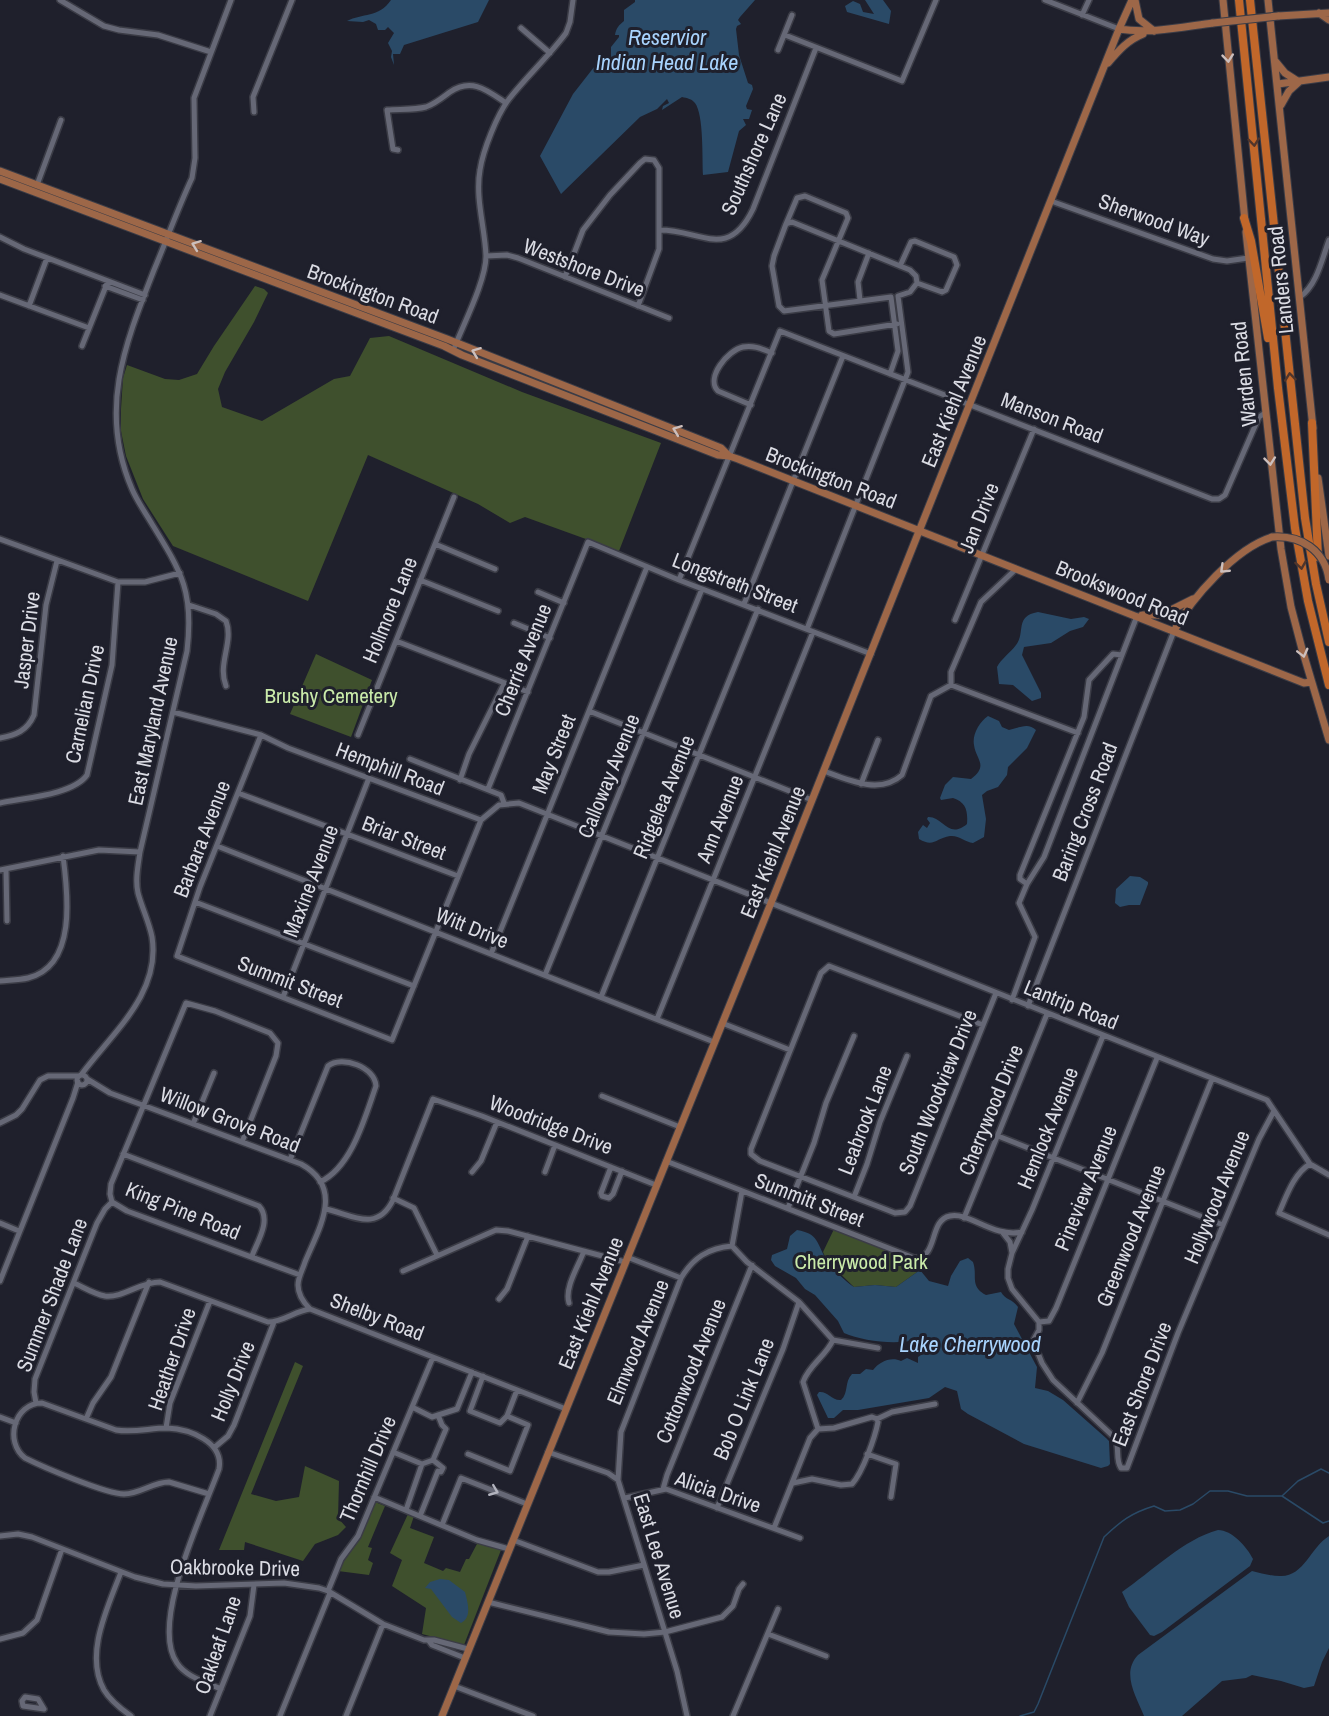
<svg xmlns="http://www.w3.org/2000/svg" width="1329" height="1716" viewBox="0 0 1329 1716" font-family="'Archivo Narrow',sans-serif">
<rect width="100%" height="100%" fill="#1f202c"/>
<path fill="#3f502d" d="M255,286l9,3 4,4 -14,29 -29,50 -7,17 4,18 40,14 72,-42 16,-3 20,-38 19,-2 133,56 139,51 -42,108 -94,-34 -15,6 -32,-19 -110,-49 -60,146 -135,-55 -30,-47 -17,-43 -5,-25v-22l2,-31 4,-13 38,14 14,1 18,-6 17,-28z
M316,654l56,26 -21,57 -61,-23z
M835,1227l82,31 3,12 -24,17 -21,-2 -21,2 -27,-26 -4,-9z
M295,1362l8,4 -52,128 25,7 23,-4 6,-31 34,15 -1,37 8,9 -8,8 -23,9 -12,17 -58,-19 -1,8h-25z
M375,1502l10,4 -17,41 4,1 -4,12 5,3 -4,12 -31,-4 10,-17 12,-15z
M408,1514l6,2 -4,12 24,9 -10,26 19,8 3,-3 14,4 6,-13h3l9,-17 23,8 -37,95 -42,-11 4,-26 -34,-22 10,-26 -12,-7z"/>
<path fill="#2a4a67" d="M391,0h98l-11,22 -74,23 -4,9h-7l1,11 -3,-8 1,-6 -4,-8 6,-10 -6,-6 -3,3h-7l-2,-6 -7,-4 -6,2 -16,-1c15,-8 32,-3 44,-21z
M635,0h120l-15,17 -2,3 3,4 -4,2 -1,3 3,26 9,28 4,2 1,4 -7,17 1,3 5,1 -3,9h-6l3,6 -7,6 -11,41 -25,3c-1,-16 1,-60 -8,-72 -3,-4 -8,-5 -13,-6l-20,13 1,-4 6,-3 -2,-4 -10,10 -17,8 -79,77 -21,-38 33,-62 25,-32 7,2 6,-8v-9l8,-10v-2h-4c1,-7 4,-10 9,-14v-11l11,-8z
M865,0h18l8,11 -2,13 -42,-12 -2,-6 8,-5 7,3 3,8 11,2z
M1038,612l33,7 13,-2 5,2 -6,8 -13,4 -19,12 -27,4 -2,8 19,38v5l-9,3 -19,-16 -14,-1 -2,-17c4,-8 13,-14 19,-22 10,-12 -2,-29 22,-33z
M988,716l11,5 3,6 7,3c10,-2 19,-8 27,0l-9,18 -19,19 -1,8 -9,12 -11,4 -5,4 4,24 -2,18 -11,6c-8,-1 -14,-8 -23,-7 -14,2 -16,12 -31,3l-1,-7 5,-7 4,3 3,-5 -3,-4 1,-2c15,-1 20,23 39,7 1,-13 -1,-22 -14,-26l-12,2 -1,-2 5,-13 8,-8 18,2c18,-14 5,-19 3,-34 -2,-10 5,-23 14,-29z
M1130,876l10,1 8,5v2l-8,21h-11l-9,2 -5,-4 1,-14z
M797,1230c22,4 19,12 29,29 6,10 19,22 28,28l21,-2 21,2 24,-17 9,11 19,5 3,-10 9,-15 8,-3 5,4c5,14 -4,24 13,33l15,-3c4,8 12,7 17,15l-4,17 23,43 -2,21 13,3 15,9 43,38 3,3 1,23 -2,2 -7,2 -77,-24 -56,-30 -7,-5 -4,-18 -12,-4 -16,11 -71,12h-15l-9,8h-6l-11,-23 2,-3c9,-1 13,9 22,8 8,-7 3,-18 11,-26h8l6,-5 7,1c6,-8 18,-14 28,-9l6,-3 11,5v-6l6,-4 -3,-7 -7,-6c-19,5 -52,1 -70,-7l-6,-12 -23,-26 -10,-6 -9,-11 -21,-12 -4,-6 1,-5 15,-6 3,-13z
M1218,1530c14,0 29,17 35,29l-3,7 -88,66 -8,4 -4,-1 -21,-28 -7,-15c29,-20 62,-53 96,-62z
M1329,1536v112l-7,14 -8,24 -10,2 -23,-7 -29,-6 -6,3 -24,3 -40,35h-38c-8,-20 -23,-43 -6,-61l114,-84c9,2 18,5 28,5 24,1 30,-28 49,-40z
M440,1579l9,1 16,12c3,12 7,25 -4,31l-9,-6 -21,-28 -6,-1 5,-6z"/>
<g fill="none" stroke-linecap="round" stroke-linejoin="round">
<path stroke="#2a4a67" stroke-width="1.5" d="M1282,1496l41,27 6,-2
M1020,1716l14,-4 4,-8 66,-167c17,-16 27,-24 50,-31l11,5 15,-1 13,-6 17,-13h18l19,5h35l16,-15 23,-12 8,4"/>
<defs>
<path id="minor" d="M60,0l44,26 15,4 39,5 53,17
M1045,0l74,29
M1082,15l7,-15
M521,28l29,25
M785,35l117,46 34,-81
M778,50l14,-35
M254,112l-1,-15 39,-97
M398,150l-5,-1 -6,-39c13,-1 27,0 39,-3 9,-3 16,-9 24,-15 22,-15 38,-1 56,11
M37,185l24,-65
M1051,201l162,58 14,2 21,-3
M786,224l11,-26 8,-2 41,17 2,5 -26,62 7,51 5,3 63,-10
M660,230c41,0 68,31 93,-21l63,-161
M0,237l24,12 121,46
M486,256l21,-1 11,3 151,60
M900,266l11,-24 4,-1 39,16 3,8 -11,25 -4,2 -25,-9
M565,277l18,-47 27,-35 30,-32 5,-4 9,1 5,8v81l-21,57
M105,286l38,14
M0,295l89,33
M1300,297c17,-12 22,-38 29,-57
M860,300l-2,-18 11,-29
M29,306l18,-48
M82,346l26,-65
M455,346c9,-23 31,-66 31,-90 -1,-28 -11,-58 -6,-86 3,-20 17,-55 29,-71 18,-23 40,-43 57,-66l4,-11 3,-22
M751,405l-33,-14c-13,-13 10,-41 25,-44 11,-2 19,2 29,6
M0,539l118,43h27l35,-9
M435,544l60,25
M420,580l78,31
M679,580l101,-249 432,168h7l6,-4 30,-69 4,-9 6,-4
M538,592l26,11
M744,604l99,-248
M189,605l27,9 10,7c8,21 -9,43 0,65
M955,620l79,-191
M514,623l36,15
M807,629l98,-249 3,-8 -10,-76 12,-4 7,-9 -1,-7 -6,-6 -118,-48 -6,2 -12,32 -2,10 7,40 5,5 107,-14 7,54 -8,23
M396,641l132,51
M951,685l127,48
M589,711l223,89
M173,712l88,23 27,13 193,72
M261,735l-61,152 -23,69 215,84 89,-220 18,-15 20,-2 748,297 43,64 19,11
M358,735l96,-238
M0,738c16,-3 27,-7 34,-23l12,-110 11,-44
M410,759l91,36 3,8
M824,771c24,9 56,24 78,4l29,-79 20,-11v-13l30,-70 35,-33
M460,780l9,-26 35,-70
M861,784l17,-44
M488,789l100,-247 91,38 192,74
M238,793l220,83
M0,803c23,-5 73,-8 87,-28l25,-110 6,-83
M217,846l497,196
M6,869l1,52
M0,870l99,-20 41,2
M1027,884l-7,-5v-4l64,-158 5,-37 24,-26 9,1
M195,902l219,84
M491,954l156,-387
M545,975l157,-386
M0,981c9,-1 19,-1 28,-3 49,-12 40,-84 35,-122
M283,997l86,-219
M601,997l157,-388
M1012,1000l23,-63 -16,-34 8,-19 17,-27 93,-241
M1028,1006l146,-375
M657,1019l156,-387
M722,1023l68,27
M983,1025l-154,-59 -8,7 -70,176v5l9,7 117,45 18,7 10,-1 5,-6 86,-213
M1103,1036l-71,174 -20,43 -4,16v9l4,11 27,33v8l-6,11 9,22 11,17 62,58c5,10 0,21 6,30h6l51,-135 81,-194 15,-28
M81,1075c31,-42 80,-81 71,-138 -3,-15 -10,-29 -14,-44 -3,-13 0,-27 2,-41l47,-201c7,-59 -5,-78 -35,-127 -7,-12 -15,-23 -20,-35 -34,-79 -7,-145 22,-219 13,-31 24,-62 38,-92l3,-20 -1,-60 37,-98
M77 1080a5 5 0 1 1 10 0a5 5 0 1 1-10 0Z
M87,1079l23,14 191,71c44,24 18,64 4,98 -2,7 -7,15 -7,23 0,9 6,18 12,24
M602,1096l78,31
M0,1123l16,-8 6,-6 18,-29 8,-4h31
M193,1124l21,-51
M998,1136l225,89
M242,1142l34,-86 2,-13 -8,-10 -55,-22 -29,-8 -75,181 -1,10 2,8 15,9 173,64
M123,1154l136,52c13,14 -2,36 -7,50
M290,1160l38,-94c14,-11 47,1 48,20 -11,31 -24,81 -56,96
M666,1161l248,97c25,1 14,-38 36,-42 20,-4 43,22 72,16
M1310,1164c-16,9 -24,33 -31,49l50,22
M611,1167l-10,26 1,3 7,2 4,-4 9,-23
M472,1172l9,-11 16,-39
M545,1172l10,-27
M742,1191l-10,55 15,16 52,40 34,38c-7,16 -24,25 -30,42l15,47
M854,1197l13,-33 13,-42 27,-66
M393,1198l21,10 23,47
M788,1208l26,-65 12,-40 28,-67
M326,1209c26,6 51,24 67,-9l40,-101 49,17 174,69
M964,1218l83,-204
M0,1223l19,8
M1003,1233l7,9 2,11
M627,1257l54,21
M403,1271l93,-41 12,1 117,31
M0,1281l73,-183 5,-16
M74,1283c9,4 20,11 31,13 18,2 35,-14 55,-14l108,40c15,0 27,-11 42,-13l256,100
M499,1299l8,-10 21,-53
M569,1303c-5,-15 10,-38 15,-52
M1039,1322l10,-1 7,-13 101,-250
M833,1340l45,8
M483,1376l-13,35 30,12 7,-7 10,-26
M36,1403l-2,-11 1,-13 62,-156 8,-14 7,-7
M1077,1403l25,-50 110,-274
M412,1407l20,10 25,-8 15,-37
M0,1417l16,6
M86,1419l7,-16 18,-26 38,-95
M877,1419l15,-7 43,-8
M166,1428l4,-25 40,-102
M215,1447l13,-11 6,-11 40,-103
M393,1452l29,12 11,-4
M548,1452l60,21 10,7 59,191 10,45
M468,1454l42,17 18,-46 -21,-9
M867,1454l29,10 -5,33
M618,1480l3,-48 60,-154c12,-20 27,-30 51,-32
M793,1483l19,-4 29,6 11,-1c11,-12 23,-47 26,-62l-1,-3 -5,-2 -38,11 -16,1
M663,1489l4,-14 85,-210
M209,1494l-40,-12c-16,0 -29,12 -45,12 -18,0 -81,-27 -99,-36 -21,-16 -11,-55 17,-55l74,27c18,3 34,-2 51,-2 23,1 57,14 52,41 -15,42 -70,154 -42,194 9,14 29,19 44,26
M374,1497l103,43 32,9
M625,1498l41,-9 134,49
M717,1508l66,-159 16,-47
M406,1510l16,-46
M420,1516l18,-45 3,1 2,-4 -10,-8 13,-31 -4,-4 -4,-10
M442,1525l19,-47 66,26
M774,1528l36,-90 8,-9
M0,1536l18,-2 14,3 103,40 28,7 33,2 88,-3 35,5 9,3 55,33 23,9 18,7h10l34,9
M513,1540l85,32h11l35,-7
M121,1572c-13,35 -37,82 -17,118 6,10 17,19 27,26
M328,1591l13,-32 17,-23 75,-179
M488,1602l121,30 35,2 21,-2 57,-15 11,-11 6,-17 4,-5
M768,1634l58,22
M0,1639l23,-6 14,-13 25,-71
M429,1641l3,4 33,13
M454,1686l79,30
M25,1697l13,2 6,10 -21,-3 -1,-5z
M210,1716l40,-100 4,-31
M280,1716l50,-123
M346,1716l37,-92
M733,1716l45,-107"/>
<path id="major" d="M1135,0l4,19 15,12
M1223,0l22,221
M1268,0l45,428
M1319,13l10,7
M1278,16l51,-3
M1119,29c31,5 63,-2 94,-6
M1276,62l9,11 14,9 -10,9 -8,14
M1108,63c11,-13 20,-23 35,-29
M1278,84l51,-7
M0,171l447,168 249,99 25,10 8,8
M0,179l444,167 18,9 256,100 11,1 9,3 566,224 7,-1
M1246,232l35,317 10,58 11,42 27,91
M1318,478l11,78
M1142,615h19l32,-16
M1174,631c17,-33 62,-83 98,-94
M442,1716l331,-818 346,-869 13,-29"/>
<path id="highway" d="M1239,0l39,388 17,140 13,73 21,84
M1250,0l55,518 11,66 13,58
M1244,218l7,23 17,97
M1312,423l6,134"/>
</defs>
<use href="#minor" stroke="#3b3c46" stroke-width="8"/>
<use href="#major" stroke="#3b3c46" stroke-width="9"/>
<use href="#highway" stroke="#3b3c46" stroke-width="10"/>
<use href="#minor" stroke="#666876" stroke-width="5"/>
<use href="#major" stroke="#9d6748" stroke-width="7"/>
<use href="#highway" stroke="#c1672a" stroke-width="8"/>
<defs>
<path id="major-bridge" d="M1213,23l65,-7
M1272,537c29,-2 53,13 57,43"/>
</defs>
<use href="#major-bridge" stroke="#3b3c46" stroke-width="9" stroke-linecap="butt"/>
<use href="#major-bridge" stroke="#9d6748" stroke-width="7"/>
</g>
<defs><path id="oneway-chevron" d="M-2-3.5L2.5 0L-2 3.5" fill="none" stroke-width="1.6" stroke-linecap="round" stroke-linejoin="round" transform="scale(1.5)"/></defs>
<g stroke="#ccbfbd">
<use href="#oneway-chevron" transform="translate(1228 58) rotate(84)"/>
<use href="#oneway-chevron" transform="translate(196 245) rotate(-159)"/>
<use href="#oneway-chevron" transform="translate(476 352) rotate(-159)"/>
<use href="#oneway-chevron" transform="translate(677 430) rotate(-159)"/>
<use href="#oneway-chevron" transform="translate(1270 461) rotate(84)"/>
<use href="#oneway-chevron" transform="translate(1224 569) rotate(136)"/>
<use href="#oneway-chevron" transform="translate(1303 653) rotate(76)"/>
</g>
<g stroke="#50352b">
<use href="#oneway-chevron" transform="translate(1254 142) rotate(84)"/>
<use href="#oneway-chevron" transform="translate(1290 377) rotate(-96)"/>
<use href="#oneway-chevron" transform="translate(1301 565) rotate(81)"/>
</g>
<use stroke="#b2b3be" href="#oneway-chevron" transform="translate(494 1491) rotate(22)"/>
<g text-anchor="middle" stroke-width="6" stroke-linejoin="round" paint-order="stroke">
<g font-size="21" fill="#dbdce4" stroke="#1f202c">
<text transform="translate(754 154) rotate(-66)" y="7">Southshore Lane</text>
<text transform="translate(1154 220) rotate(20)" y="7">Sherwood Way</text>
<text transform="translate(584 268) rotate(21)" y="7">Westshore Drive</text>
<text transform="translate(1281 280) rotate(-96)" y="7">Landers Road</text>
<text transform="translate(373 294) rotate(20)" y="7">Brockington Road</text>
<text transform="translate(1244 374) rotate(-96)" y="7">Warden Road</text>
<text transform="translate(954 401) rotate(-68)" y="7">East Kiehl Avenue</text>
<text transform="translate(1052 418) rotate(21)" y="7">Manson Road</text>
<text transform="translate(831 478) rotate(21)" y="7">Brockington Road</text>
<text transform="translate(979 518) rotate(-68)" y="7">Jan Drive</text>
<text transform="translate(735 583) rotate(21)" y="7">Longstreth Street</text>
<text transform="translate(1122 593) rotate(22)" y="7">Brookswood Road</text>
<text transform="translate(390 610) rotate(-68)" y="7">Hollmore Lane</text>
<text transform="translate(27 640) rotate(-83)" y="7">Jasper Drive</text>
<text transform="translate(523 660) rotate(-68)" y="7">Cherrie Avenue</text>
<text transform="translate(85 704) rotate(-78)" y="7">Carnelian Drive</text>
<text transform="translate(153 721) rotate(-78)" y="7">East Maryland Avenue</text>
<text transform="translate(554 754) rotate(-68)" y="7">May Street</text>
<text transform="translate(390 769) rotate(21)" y="7">Hemphill Road</text>
<text transform="translate(609 776) rotate(-68)" y="7">Calloway Avenue</text>
<text transform="translate(664 797) rotate(-68)" y="7">Ridgelea Avenue</text>
<text transform="translate(1085 812) rotate(-69)" y="7">Baring Cross Road</text>
<text transform="translate(720 819) rotate(-68)" y="7">Ann Avenue</text>
<text transform="translate(404 838) rotate(21)" y="7">Briar Street</text>
<text transform="translate(202 839) rotate(-69)" y="7">Barbara Avenue</text>
<text transform="translate(773 852) rotate(-68)" y="7">East Kiehl Avenue</text>
<text transform="translate(311 881) rotate(-69)" y="7">Maxine Avenue</text>
<text transform="translate(472 928) rotate(22)" y="7">Witt Drive</text>
<text transform="translate(290 982) rotate(21)" y="7">Summit Street</text>
<text transform="translate(1071 1005) rotate(22)" y="7">Lantrip Road</text>
<text transform="translate(938 1092) rotate(-68)" y="7">South Woodview Drive</text>
<text transform="translate(991 1110) rotate(-68)" y="7">Cherrywood Drive</text>
<text transform="translate(230 1120) rotate(21)" y="7">Willow Grove Road</text>
<text transform="translate(865 1120) rotate(-69)" y="7">Leabrook Lane</text>
<text transform="translate(551 1125) rotate(21)" y="7">Woodridge Drive</text>
<text transform="translate(1048 1128) rotate(-68)" y="7">Hemlock Avenue</text>
<text transform="translate(1086 1188) rotate(-68)" y="7">Pineview Avenue</text>
<text transform="translate(1217 1197) rotate(-68)" y="7">Hollywood Avenue</text>
<text transform="translate(809 1200) rotate(21)" y="7">Summitt Street</text>
<text transform="translate(183 1211) rotate(22)" y="7">King Pine Road</text>
<text transform="translate(1131 1236) rotate(-68)" y="7">Greenwood Avenue</text>
<text transform="translate(52 1295) rotate(-69)" y="7">Summer Shade Lane</text>
<text transform="translate(591 1303) rotate(-68)" y="7">East Kiehl Avenue</text>
<text transform="translate(377 1317) rotate(21)" y="7">Shelby Road</text>
<text transform="translate(638 1342) rotate(-68)" y="7">Elmwood Avenue</text>
<text transform="translate(172 1359) rotate(-71)" y="7">Heather Drive</text>
<text transform="translate(691 1371) rotate(-68)" y="7">Cottonwood Avenue</text>
<text transform="translate(233 1381) rotate(-68)" y="7">Holly Drive</text>
<text transform="translate(1142 1384) rotate(-69)" y="7">East Shore Drive</text>
<text transform="translate(744 1399) rotate(-68)" y="7">Bob O Link Lane</text>
<text transform="translate(368 1469) rotate(-67)" y="7">Thornhill Drive</text>
<text transform="translate(718 1492) rotate(19)" y="7">Alicia Drive</text>
<text transform="translate(659 1556) rotate(73)" y="7">East Lee Avenue</text>
<text transform="translate(235 1568) rotate(1)" y="7">Oakbrooke Drive</text>
<text transform="translate(218 1645) rotate(-71)" y="7">Oakleaf Lane</text>
</g>
<g font-size="21" fill="#caebaa" stroke="#1f202c">
<text x="331" y="703">Brushy Cemetery</text>
<text x="861" y="1269">Cherrywood Park</text>
</g>
<g font-size="22" font-style="italic" fill="#a8d3fd" stroke="#1f202c">
<text x="667" y="45">Reservior<tspan x="667" dy="25">Indian Head Lake</tspan></text>
<text x="970" y="1352">Lake Cherrywood</text>
</g>
</g>
</svg>
